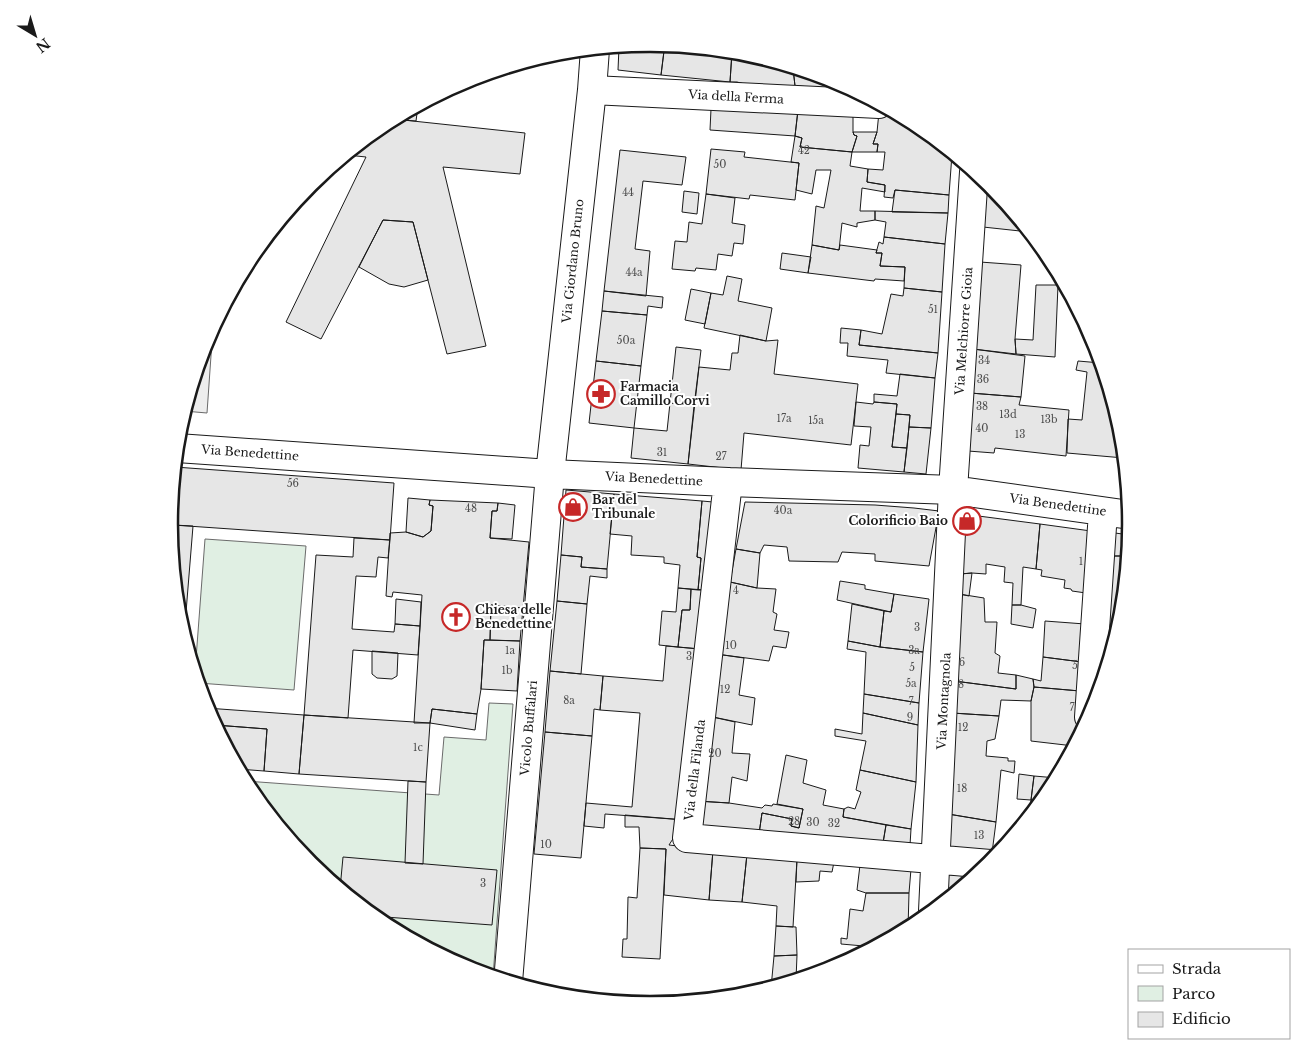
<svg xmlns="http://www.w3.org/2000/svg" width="1300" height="1049" viewBox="0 0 1300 1049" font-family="'Libre Baskerville',serif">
<rect width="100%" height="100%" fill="#fff"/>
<path fill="#e0efe3" stroke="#6a6a6a" d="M205,539l101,7 -12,144 -96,-7 -3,-11z
M489,703l24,1 -20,273 -27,-8 -83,-45 -73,-60 -60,-73 -5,-10 194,14 5,-58 42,3z"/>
<path fill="#ededed" stroke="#6a6a6a" d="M213,327l-6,86 -23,-2 22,-71z"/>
<path fill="#e6e6e6" stroke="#1a1a1a" d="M650,44l41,4 -1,3h-26l-3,24 -43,-5 1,-23z
M691,48l41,4 -2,30 -69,-7 3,-24h26z
M732,52l12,1 49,15 2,18 -36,2 -22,-6h-7z
M793,68l41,12 17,9 -56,-3z
M418,106l-2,15 -14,-1 1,-6z
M711,109l87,1 -3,26 -85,-6z
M798,110l55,1v21l1,3 3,1 -5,16 -52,-5 2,-9 -7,-2z
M879,112l16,1 22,12 35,29 -3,41 -54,-5 -2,8 -9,-1 1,-12 -18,-3 1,-13 15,1 2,-18h-8l1,-8h-5l4,-12z
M394,119l131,14 -5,41 -77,-7 43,179 -39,8 -34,-132 -30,-2 -62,119 -35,-17 80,-165 -19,-2 36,-30z
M853,132h24l-4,12h5l-1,8h-25l5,-16 -3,-1z
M795,136l7,2 -2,9 52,5 -2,14 18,3 -1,13 18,3v7l-23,-4 -2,23h15v9l-18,3v4l-15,-4 -3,27 -27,-5 4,-39 8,2 7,-38h-15l-4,24 -16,-4 3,-27 -8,-1z
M711,149l34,3 -1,5 55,6 -4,37 -45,-5 -1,4 -43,-5z
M620,150l66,7 -4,28 -39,-4 -8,68 15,2 -4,45 -42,-5z
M987,182l35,41 -2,8 -37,-4z
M895,190l54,5 -1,18 -56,-1z
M684,191l15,2 -2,21 -15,-2z
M706,194l29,4 -3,25 13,2 -2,19 -9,-1 -2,13 -14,-2 -2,16 -20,-2 -1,3 -23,-2 3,-28 12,1 2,-20 13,2z
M875,211l73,2 -3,31 -61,-7 2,-15 -11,-2z
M383,220l30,2 15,58 -24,7 -15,-3 -30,-17z
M884,237l61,7 -3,48 -38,-4 1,-21 -25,-1 2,-13h-6l3,-11 4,2z
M812,245l27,5 1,-5 37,5 -1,3h6l-2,13 25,1 -1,14 -29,-2 -1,2 -66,-8z
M782,253l29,4 -3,16 -28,-4z
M980,262l41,3 -6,74 1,15 -43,-5z
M727,276l15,3 -4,22 34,7 -6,33 -62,-13 7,-35 12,2z
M1036,285h22l-3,72 -39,-3 -1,-15 18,1z
M904,288l38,4 -4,61 -79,-8 2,-15 21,4 9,-40 12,2z
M691,289l20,4 -6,31 -20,-4z
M604,291l59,6 -1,11 -14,-2 -1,9 -45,-4z
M602,311l45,4 -6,51 -45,-5z
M841,328l20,2 -2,15 79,8 -3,25 -49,-5 2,-13 -41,-4 1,-13h-8z
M740,335l26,6 12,-1 -4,34 84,10 -7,61 -107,-12 -3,37 -53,-6 11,-97 31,3 2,-17h6z
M676,347l25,3 -7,56 -24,-3z
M973,349l52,7 -4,41 -51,-4z
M596,361l45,5 -7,62 -45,-5z
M1078,361l23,2 21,68 2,27 -57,-5 1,-34 14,1 5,-48 -11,-2z
M900,374l35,4 -4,50 -22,-1 1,-12 -14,-1 1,-10 -23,-2v-8l23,2z
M970,393l51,4 -2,8 50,5 -3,46 -71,-8 -1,5 -26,-2z
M856,402l17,2 1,-2 23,2 -5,43 15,1 -3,24 -46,-4 2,-23 9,1 2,-19 -17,-1z
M670,403l24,3 -6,58 -57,-6 3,-30 33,3z
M896,414l14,1 -3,33 -15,-1z
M909,427l22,1 -5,46 -22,-2z
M175,467l219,16 -4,57 -217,-15 3,-42h-3z
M566,490l48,4 -7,75 -26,-2 1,-10 -21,-2z
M614,494l88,7 -5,56 4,1 -3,32 -20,-2 2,-23 -16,-2v-6l-33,-2 1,-19 -22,-2z
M408,498l22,2 -1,5 4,1 -2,25 -8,6 -17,-5z
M430,500l68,3 -1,8h-5l-2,27 39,4 -6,66 -32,-3 -1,35h-6l-3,49 -4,25 -45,-5 -2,14h-16l8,-128 -29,-3 -1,5 -6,-1 4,-63 16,-1 17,5 8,-6 2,-25 -4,-1z
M702,501l11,1 -8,88h-7l3,-32 -4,-1z
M745,502l130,3 39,3 25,3 -10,55 -54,-5v-7l-33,-2 -4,10 -49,-1 -2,-14 -23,-2 -4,8 -24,-4z
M498,503l17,2 -3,34 -22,-1 2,-27h5z
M171,506h3l-1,19 20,1 -9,111 -6,-19 -9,-94z
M963,514l77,10 -4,45 -13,-2 -2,38h-9l1,-22 -9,-1 1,-15 -19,-3v10l-14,-1 -12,1z
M1040,524l51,7 -5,62 -14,-2 -1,-2 -7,-1 1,-8 -24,-4 1,-6 -6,-1z
M1115,533l15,2 -2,21h-15z
M354,538l36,2 -2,18 -10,-1 -2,20 -20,-1 -4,53 42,3 1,-8 25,2 -2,29 -65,-5 -5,68 -44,-3 12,-160 37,2z
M736,549l24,4 -3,35 -27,-6z
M561,555l21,2 -1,10 26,2v9l-17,-2 -3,28 -30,-3z
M1113,556h15l-7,63 -18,60z
M972,573l-3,23 -10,-2 1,-20z
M840,581l25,4v4l29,5 -3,18 -54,-12z
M730,582l27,6 19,1 -3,23 4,2 -3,16 15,2 -3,16 -13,-2 -4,15 -53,-7z
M678,588l13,1 -1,21h-8l-4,37 -19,-2 3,-34 14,1z
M691,589l14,1 -5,59 -22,-2 4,-37h8z
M894,594l35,5 -6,53 -43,-5 4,-36 7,1z
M959,594l25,4 1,24h12l-2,31 5,3 -2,17 18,2v14l-62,-8z
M396,599l25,3 -1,24 -25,-2z
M557,601l30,3 -6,70 -31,-3z
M852,604l32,7 -4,36 -32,-6z
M491,605l32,3 -3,33 -30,-1z
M1012,605h9l15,4 -3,19 -22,-4z
M1045,621l40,3 -3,38 -39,-5z
M484,640l36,1 -3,50 -36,-2z
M848,641l32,6 43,5 -4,51 -55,-9 2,-42 -19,-3z
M666,646l34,3 -15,171 -80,-6 -1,14 -20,-2 2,-23 46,4 8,-94 -40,-3 3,-34 60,5z
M372,651l26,2 -1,23 -5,3 -15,-1 -5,-4z
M716,654l28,4 -5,37 16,3 -3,27 -44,-9z
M1043,657l39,5 -2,29 -46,-4 -1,-8 8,2z
M550,671l53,5 -3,34 -6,-1 -2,27 -47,-4z
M1016,675l17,4 1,8 -3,14 -30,-1 -2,16 -47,-3 2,-32 62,8z
M1034,687l46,4 -4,52 -2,3 -43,-5v-40z
M864,694l55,9 -1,22 -55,-12z
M206,708l98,7 -5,59 -35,-3 3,-42 -52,-4z
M432,709l45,5 -2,16 -45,-7z
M863,713l55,12 -2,57 -56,-12 6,-29 -31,-5v-7l27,5z
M952,713l47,3 -4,23 -8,2 -1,15 22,2v3h7l-1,12 -13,-3 -5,52 -48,-8z
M304,715l126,8 -4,59 -127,-8z
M708,716l27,6 -3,31 18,1 -3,27 -15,-4 -3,26 -32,-2z
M215,725l52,4 -3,42 -26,-2z
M545,732l47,4 -11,122 -47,-4z
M786,755l21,5 -4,23 23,7 -3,15 21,4 -1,8 43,8 -3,18 -124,-9 3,-21 30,6 -1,7 8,2 4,-19 -26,-5z
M860,770l56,12 -5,47 -68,-12 1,-8 4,-2 7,2 6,-17 -5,-2z
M1019,774l15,2 -3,24 -14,-1z
M1034,776l23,2 -7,14 -8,9 -11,-1z
M408,781l18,1 -3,82 -18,-1z
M1031,800l11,1 -13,15z
M697,801l32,2 33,5 3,-3 7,1 1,-2 30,5 -4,19 -8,-2 1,-7 -30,-6 -3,21 -65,-5z
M948,814l48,8 -4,31 -46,-5z
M625,815l60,5 -16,25 44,5 -4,50 -45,-5 2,-46 -26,-1 -1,-21h-14z
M886,825l25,4 -1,16 -27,-2z
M640,848l26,1 -6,110 -38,-2 1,-18h4l1,-42 9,1z
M713,850l34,4 -5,48 -33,-2z
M747,854l50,5 -4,68 -17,-1 1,-20 -35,-4z
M343,857l154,13 -5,55 -120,-9 -32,-27z
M797,859l37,3 -2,10 -12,-1 -1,10 -23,1z
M860,865l51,4 -2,24h-43l-9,-3z
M943,874l32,3 -33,27z
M866,893h43l-1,36 -33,18 -34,-3v-6l6,1 3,-30 13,2z
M776,926l20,1 1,28 -23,1z
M797,955l-1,25 -25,8 3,-32z"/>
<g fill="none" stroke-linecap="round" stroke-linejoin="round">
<defs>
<path id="street" d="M592,90l287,14
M177,448l373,26 178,8 225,8 177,25
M728,482l-41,356 303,26
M1089,717l14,-205
M933,911l20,-421 21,-318
M508,982l42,-508 42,-384 3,-41"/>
</defs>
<use href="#street" stroke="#1a1a1a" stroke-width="30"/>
<use href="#street" stroke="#fff" stroke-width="28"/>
</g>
<defs>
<symbol id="pharmacy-ring" viewBox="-11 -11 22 22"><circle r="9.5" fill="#fff" stroke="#c62828" stroke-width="1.5"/><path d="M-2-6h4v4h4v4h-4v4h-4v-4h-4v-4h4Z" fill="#c62828"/></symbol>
<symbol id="shop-ring" viewBox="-11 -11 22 22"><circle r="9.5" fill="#fff" stroke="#c62828" stroke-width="1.5"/><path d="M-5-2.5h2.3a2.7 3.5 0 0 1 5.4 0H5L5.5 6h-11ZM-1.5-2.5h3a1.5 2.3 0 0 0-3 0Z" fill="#c62828"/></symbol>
<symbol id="church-ring" viewBox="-11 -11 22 22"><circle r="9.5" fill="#fff" stroke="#c62828" stroke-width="1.5"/><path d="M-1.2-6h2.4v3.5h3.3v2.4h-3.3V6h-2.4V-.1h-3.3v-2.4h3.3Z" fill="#c62828"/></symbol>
</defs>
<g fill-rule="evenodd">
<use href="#pharmacy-ring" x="585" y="378" width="32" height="32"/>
<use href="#shop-ring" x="557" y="491" width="32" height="32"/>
<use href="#shop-ring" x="951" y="505" width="32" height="32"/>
<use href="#church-ring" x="440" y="601" width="32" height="32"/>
</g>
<g text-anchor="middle" stroke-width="4" stroke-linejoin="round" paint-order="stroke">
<g font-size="10" fill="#4d4d4d">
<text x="804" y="154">42</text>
<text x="720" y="168">50</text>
<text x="628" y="196">44</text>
<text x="634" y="276">44a</text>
<text x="933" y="313">51</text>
<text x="626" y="344">50a</text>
<text x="984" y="364">34</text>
<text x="983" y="383">36</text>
<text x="982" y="410">38</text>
<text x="1008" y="418">13d</text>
<text x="784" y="422">17a</text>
<text x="1049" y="423">13b</text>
<text x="816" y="424">15a</text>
<text x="982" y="432">40</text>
<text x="1020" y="438">13</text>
<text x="662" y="456">31</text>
<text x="721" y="460">27</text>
<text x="293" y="487">56</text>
<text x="471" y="512">48</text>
<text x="783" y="514">40a</text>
<text x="1081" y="565">1</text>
<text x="736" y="594">4</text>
<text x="917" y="631">3</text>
<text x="731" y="649">10</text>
<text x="510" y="654">1a</text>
<text x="914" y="654">3a</text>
<text x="689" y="660">3</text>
<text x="962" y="666">6</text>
<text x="1075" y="669">5</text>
<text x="912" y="671">5</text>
<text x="507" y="674">1b</text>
<text x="911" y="687">5a</text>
<text x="961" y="688">8</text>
<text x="725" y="693">12</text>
<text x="569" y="704">8a</text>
<text x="911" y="705">7</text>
<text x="1072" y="711">7</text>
<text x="910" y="721">9</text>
<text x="963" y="731">12</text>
<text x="418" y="751">1c</text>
<text x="715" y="757">20</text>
<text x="962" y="792">18</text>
<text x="794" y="825">28</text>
<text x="813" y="826">30</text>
<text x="834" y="827">32</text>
<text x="979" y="839">13</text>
<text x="546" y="848">10</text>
<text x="483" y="887">3</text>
</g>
<g font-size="12" fill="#1a1a1a" stroke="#fff">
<text transform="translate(736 97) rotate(3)" y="4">Via della Ferma</text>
<text transform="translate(573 261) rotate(-84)" y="4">Via Giordano Bruno</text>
<text transform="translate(964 331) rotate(-86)" y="4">Via Melchiorre Gioia</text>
<text transform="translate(250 453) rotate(4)" y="4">Via Benedettine</text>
<text transform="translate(654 479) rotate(3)" y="4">Via Benedettine</text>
<text transform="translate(1058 505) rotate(8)" y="4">Via Benedettine</text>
<text transform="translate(944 701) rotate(-87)" y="4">Via Montagnola</text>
<text transform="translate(529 728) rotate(-85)" y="4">Vicolo Buffalari</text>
<text transform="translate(695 770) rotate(-83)" y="4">Via della Filanda</text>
</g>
<g font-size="12" font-weight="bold" fill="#1a1a1a" stroke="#fff" text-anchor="start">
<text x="620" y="391">Farmacia<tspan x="620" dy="14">Camillo Corvi</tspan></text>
<text x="592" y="504">Bar del<tspan x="592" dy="14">Tribunale</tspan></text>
<text x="948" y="525" text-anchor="end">Colorificio Baio</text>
<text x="475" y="614">Chiesa delle<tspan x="475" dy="14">Benedettine</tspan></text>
</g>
</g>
<path d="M0 0H1300V1049H0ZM178 524a472 472 0 1 1 944 0a472 472 0 1 1-944 0Z" fill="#fff" fill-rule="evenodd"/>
<path fill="none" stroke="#1a1a1a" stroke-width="2.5" d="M178 524a472 472 0 1 1 944 0a472 472 0 1 1-944 0Z"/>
<rect x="1128" y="949" width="162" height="90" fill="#ffffff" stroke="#a3a3a3"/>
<rect x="1138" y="965" width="25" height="8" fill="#ffffff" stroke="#a3a3a3"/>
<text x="1172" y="974" font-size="15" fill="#1a1a1a">Strada</text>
<rect x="1138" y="986" width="25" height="15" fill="#e0efe3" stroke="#a3a3a3"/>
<text x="1172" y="999" font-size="15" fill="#1a1a1a">Parco</text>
<rect x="1138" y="1012" width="25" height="15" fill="#e6e6e6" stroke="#a3a3a3"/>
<text x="1172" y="1024" font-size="15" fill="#1a1a1a">Edificio</text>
<g transform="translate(35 35) rotate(142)" stroke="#ffffff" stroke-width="4" paint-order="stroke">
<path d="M0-4L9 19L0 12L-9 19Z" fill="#1a1a1a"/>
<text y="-8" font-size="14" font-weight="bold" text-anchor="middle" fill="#1a1a1a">N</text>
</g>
</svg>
